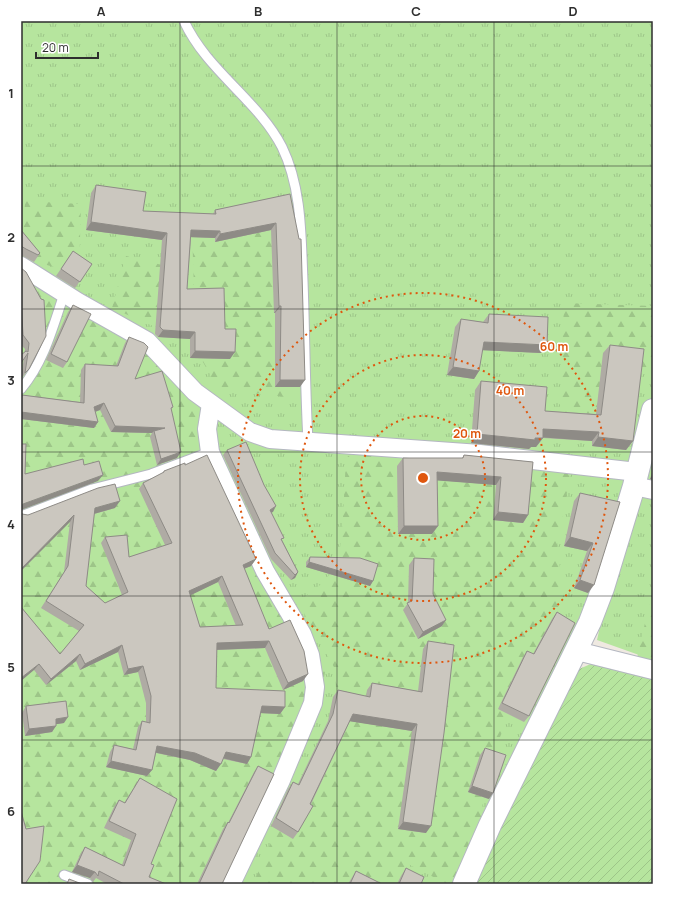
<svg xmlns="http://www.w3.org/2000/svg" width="674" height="905" viewBox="0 0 674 905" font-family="Manrope,sans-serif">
<defs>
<pattern id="grass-tufts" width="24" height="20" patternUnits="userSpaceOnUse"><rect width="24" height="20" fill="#b6e59e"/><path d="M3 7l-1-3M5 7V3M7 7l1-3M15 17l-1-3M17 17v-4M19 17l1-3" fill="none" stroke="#9dc588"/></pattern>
<pattern id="forest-firs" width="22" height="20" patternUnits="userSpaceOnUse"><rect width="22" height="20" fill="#b6e59e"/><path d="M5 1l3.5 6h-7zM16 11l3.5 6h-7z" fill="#9dc588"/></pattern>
<pattern id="garden-furrows" width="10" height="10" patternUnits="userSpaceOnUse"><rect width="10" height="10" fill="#b6e59e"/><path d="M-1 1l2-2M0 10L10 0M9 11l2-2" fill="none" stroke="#9dc588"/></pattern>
</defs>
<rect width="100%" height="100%" fill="#efe9e1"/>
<path fill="url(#grass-tufts)" d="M21,21h632v639l-56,-20 17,-77 -147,321h-231l-215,-616z"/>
<path fill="url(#forest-firs)" d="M25,201l56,3 -2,70 -57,-16z
M280,215l13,183 -75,-10 -22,-38 -4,-121z
M126,256l48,12 -12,62 -50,-22z
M21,268l131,68 60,78 -3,26 18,48 71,127 27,57 -5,27 -84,185h-215z
M564,303l89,3v62l-34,-1 -2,64 -58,-2z
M367,442l205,23 -15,82 9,63 -43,74 -39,90 -2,41 -26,69h-9l-39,-20 -7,20h-148l20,-46 45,-81 19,-49 -2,-39 -37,-67 22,-17 17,-18 5,-32 4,-77z
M653,588v83l-18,-4z"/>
<path fill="url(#garden-furrows)" d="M602,659l51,12v213h-186l94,-207z"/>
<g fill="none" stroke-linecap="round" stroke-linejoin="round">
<defs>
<path id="lane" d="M184,21c23,50 74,79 98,126 20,41 19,90 21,134 2,53 2,107 5,160
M21,389c23,-27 32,-62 43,-95
M21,516l71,-27 59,-15 59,-22
M64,875l24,9"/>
<path id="street" d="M21,266l57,36 69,39 48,51 55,40 20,7 210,15 157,18
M211,404l-4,25 3,23 55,119 37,63 8,21 5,32 -2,16 -32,77 -50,104
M634,486l19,4
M577,651l76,19"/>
<path id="secondary" d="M464,884l26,-59 100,-203 13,-34 31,-102 19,-76"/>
</defs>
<use href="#lane" stroke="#b4b7c1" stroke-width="11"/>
<use href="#street" stroke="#b4b7c1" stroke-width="20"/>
<use href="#secondary" stroke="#b4b7c1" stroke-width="24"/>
<use href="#lane" stroke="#fff" stroke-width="9"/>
<use href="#street" stroke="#fff" stroke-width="18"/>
<use href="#secondary" stroke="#fff" stroke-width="22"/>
</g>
<path fill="#afaba4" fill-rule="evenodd" d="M96,185l47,26 70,3 2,-4 75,-16 10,193h-25v-74h-1l-3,-83 -56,12v-4l-24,-1 -4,52 38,40 5,30 -40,-1v-19l-32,-2 -3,-3 7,-94 -76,-10 5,-37z
M21,230l19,23 -6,9 -13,-7z
M73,251l19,13 -17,24 -19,-12z
M21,268l20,31 -12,70 -8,10 4,-30 -4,-4z
M73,305l-6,57 -4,6 -17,-8 22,-48z
M489,314l52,39 -59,-3 -3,21 -5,8 -27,-4 8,-48 6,-8 22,3z
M129,337l6,42 38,28 -2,2 6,49 -20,7 -7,-28 2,-4 -41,-1 -11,-22 -5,2 3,10 -4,6 -73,-9v-22l1,-2 58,7 1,-32 4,-6 31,2 9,-23z
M610,345l23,96 -7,9 -34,-4v-5l-49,-3 -7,9h-5l-2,2 -58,-6 4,-53 6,-9 64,30 51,3 7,-61z
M227,450l37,35 9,27h-2l11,28 16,32 -3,6 -4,2 -20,-21 -48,-104z
M464,455l69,7 -5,53 -5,8 -30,-3 3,-35 -59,-5 1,46 -6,8h-34l-1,-68 6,-8h59z
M185,465l71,94 -5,7 -7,3 25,60 34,52 -20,9 -18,-42 -48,2 -1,38 69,19 -5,7 -19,-1 -10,44 -4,7 -24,-5 -7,12 -26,-11 -34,-7 -4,17 -5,6 -41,-9 4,-15 4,-7 19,4 5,-22 4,-6 4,1v-19l-8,-31 -14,3 -6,-23 -38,18 -4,-9 -30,24 -12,-15 -13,-63 39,47 19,-23 -38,-23 23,-36 6,-50 -48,-8 6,1 87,-7 -21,6 -8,72 19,17 17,-8 -21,-52 4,-6 24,20 36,-12 -26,-56 4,-6 19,-9 2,-3zM218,582l18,44 -36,1 -10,-32z
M653,470v10l-3,-1z
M580,493l40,9 -32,91 -14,-5 13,-37 -23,-5 10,-45z
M310,557l63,24 -3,5 -64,-19v-5z
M414,558l19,36 9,32 -24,13 -15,-29 5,-7 1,-38z
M557,612l-28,104 -5,6 -26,-13 25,-52 4,-6 6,3 19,-35z
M428,641l-2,192 -28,-4 14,-98 -62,-10 -52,111 -5,7 -22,-13 17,-37 5,-7 5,2 30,-63 5,-24 5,-7 28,6 1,-6 5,-7 46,8 5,-42z
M26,706l38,17 -8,1 -4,8 -27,4 -3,-23z
M485,748l4,51 -21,-7 12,-37z
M258,766l-36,118h-25l26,-55 5,-7v1l26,-51z
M140,778l11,86 -2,13 17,7h-59l-11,-6 -3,4 -3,-4 -18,-6 9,-19 4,-6 37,18 9,-25 -27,-12 10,-21 5,-7 5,3z
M406,868l15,16h-24l4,-8z
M356,871l26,13h-34l3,-5z"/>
<path fill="#8e8b86" d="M91,222l76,11 -5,7 -76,-10z
M276,223l-5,7 -56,12 5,-8z
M191,230l29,1 -5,7 -29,-1z
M279,306h2l-6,7h-1z
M163,330l32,2 -5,7 -32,-2z
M484,342l63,3 -6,8 -63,-3z
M195,351l40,1 -5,7 -40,-1z
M453,367l26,4 -5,8 -27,-4z
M280,380h25l-5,7h-25z
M104,403l-4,7 -11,4 5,-7z
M21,412l77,10 -4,6 -73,-9z
M115,426l50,2 -11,3 -2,2 -41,-1z
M543,429l56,3 -7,9 -55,-4z
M477,434l58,4h8l-7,9h-5l-2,2 -58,-6z
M598,437l35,4 -7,9 -34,-4z
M181,452l-4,6 -20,7 4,-6z
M437,472l64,5 -5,8 -65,-5z
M653,474v6l-3,-1z
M103,475l-5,6 -77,29v-3l2,-3z
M120,501l-5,7 -25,7 5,-7z
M276,506l-3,6 -7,3 4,-5z
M498,512l30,3 -5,8 -30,-3z
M74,515l-4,7 -49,49v-2z
M404,526h34l-6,8h-34z
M570,537l23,6 -6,8 -23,-5z
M256,559l-5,7 -13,5 5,-6z
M309,562l64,19 -3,5 -64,-19z
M298,572l-3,6 -4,2 4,-5z
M222,576l-4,6 -33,16 4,-7z
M580,580l14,5 -6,8 -14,-5z
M446,620l-4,6 -24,13 5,-7z
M269,641l-4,7 -52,2 4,-7z
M122,645l-4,7 -38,18 5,-6z
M80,654l-4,7 -30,24 5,-6z
M39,664l-5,6 -13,11v-3z
M143,666l-5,6 -14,3 4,-6z
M308,674l-5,7 -20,9 5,-7z
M262,706l23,1 -5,7 -22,-1z
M353,714l64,10 -5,7 -64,-10z
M68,717l-4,6 -13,2 5,-6z
M56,726l-4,6 -27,4 4,-7z
M157,746l38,7 26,11 -5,7 -26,-11 -37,-8z
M226,752l25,5 -4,7 -25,-6z
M111,761l41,9 -5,6 -41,-9z
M472,786l21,7 -4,6 -21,-7z
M403,822l28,4 -5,7 -28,-4z
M77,865l18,7 -5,6 -18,-6z"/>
<path fill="#cbc7bf" stroke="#8e8b86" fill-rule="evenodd" d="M96,185l50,7 -3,19 73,3 -1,-4 75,-16 9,45h2l4,141h-25l1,-74h-2l-3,-83 -56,11v-3l-29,-1 -4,59 37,-1 1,41h11l-1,23 -40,-1v-19l-32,-2 -3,-3 7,-94 -76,-11z
M21,230l19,23 -2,2 -12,-6 -5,-3z
M73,251l19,13 -12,18 -19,-13z
M21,268l5,4 15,27 3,1 2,36 -17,33 -4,4 3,-20 -7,10v-8l5,-4 2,1 1,-9 -6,-8 -2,-35z
M73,305l18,9 -24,48 -16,-8z
M489,314l59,3 -1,28 -63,-3 -5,29 -26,-4 8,-48 27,4z
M129,337l15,6 4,4 -13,32 27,-8 11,36 -2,1 10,44 -20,7 -7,-28 11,-3 -50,-2 -11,-23 -10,4 4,15 -77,-10v-7l1,-10 62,8 1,-39 33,2z
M610,345l34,4 -11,92 -35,-4 1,-5 -56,-3v9h-8v2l-58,-6 4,-53 66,6 -2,24 56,4z
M246,442l18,43 12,21 -6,4 14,28 -3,1 17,33 -3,3 -20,-22 -48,-103z
M21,444h5l-1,30 58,-15 1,6 15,-4 4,14 -80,29 -2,3z
M207,455l49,104 -13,6 26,64 21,-9 14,31 4,23 -20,9 -19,-42 -52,2 -1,45 69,3v16l-23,-1 -11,51 -25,-5 -5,12 -26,-11 -38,-7 -5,24 -41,-9 3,-16 22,5 6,-29 8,2 1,-27 -8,-30 -15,3 -6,-24 -37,19 -5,-10 -29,25 -12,-15 -18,14v-71l39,47 24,-29 -38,-24 22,-35 6,-51 -53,54v-57l1,2 6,1 70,-27 17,-4 5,17 -25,7 -9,78 19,17 23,-11 -23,-55 22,-2 2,22 43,-14 -29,-60 21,-11v-1l21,-8v2zM222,576l21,49 -43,2 -11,-36z
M464,455l69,7 -5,53 -30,-3 3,-35 -64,-5 1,54h-34l-1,-68h60z
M580,493l40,9 -26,83 -14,-5 13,-37 -23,-6z
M310,557l50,1 18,6 -5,17 -64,-19z
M414,558l20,1 -1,35 13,26 -23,12 -16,-29 5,-2z
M557,612l18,11 -46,93 -27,-13 25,-52 7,3z
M428,641l26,4 -10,88 -13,93 -28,-4 14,-98 -64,-10 -43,90 3,2 -15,26 -22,-14 17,-36 6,3 34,-71 5,-24 32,7 2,-14 50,9z
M66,701l2,16 -12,2v7l-27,3 -3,-23z
M485,748l21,7 -13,38 -21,-7z
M258,766l16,8 -52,110h-23l29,-62 1,1z
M140,778l37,21 -26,65 3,1 -5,12 17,7h-42l-25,-13 -1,5 -3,-4 -18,-7 8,-18 39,19 12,-32 -27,-13 10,-21 6,3z
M21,811l5,18 18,-3 -4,35 -15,23h-4z
M406,868l18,9 -3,7h-22z
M356,871l26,13h-32z
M69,879l13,5h-15z"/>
<path fill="none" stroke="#2e2e2e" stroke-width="1" stroke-opacity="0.55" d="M180,21v863M337,21v863M494,21v863M21,166h632M21,309h632M21,452h632M21,596h632M21,740h632"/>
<g fill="none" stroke="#df570e" stroke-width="2" stroke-dasharray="2 4">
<circle cx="423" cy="478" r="62"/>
<circle cx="423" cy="478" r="123"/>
<circle cx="423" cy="478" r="185"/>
</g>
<circle cx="423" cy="478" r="6" fill="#df570e" stroke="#fff" stroke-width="2"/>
<g font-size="12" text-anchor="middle" font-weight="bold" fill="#df570e" stroke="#fff" stroke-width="3" stroke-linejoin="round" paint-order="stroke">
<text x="554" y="351">60 m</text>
<text x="510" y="395">40 m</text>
<text x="467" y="438">20 m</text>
</g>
<rect width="674" height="905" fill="none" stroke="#ffffff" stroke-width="44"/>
<path d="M36 52v6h62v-6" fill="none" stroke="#2e2e2e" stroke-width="2"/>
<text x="42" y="52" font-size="12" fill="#2e2e2e" stroke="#ffffff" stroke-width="3" paint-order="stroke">20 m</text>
<rect x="22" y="22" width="630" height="861" fill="none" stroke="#2e2e2e" stroke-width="1.5"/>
<g font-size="13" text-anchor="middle" font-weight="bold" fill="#2e2e2e">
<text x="101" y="16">A</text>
<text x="258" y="16">B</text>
<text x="416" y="16">C</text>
<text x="573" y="16">D</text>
<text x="11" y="98">1</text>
<text x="11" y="242">2</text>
<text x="11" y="385">3</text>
<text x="11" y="529">4</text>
<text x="11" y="672">5</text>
<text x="11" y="816">6</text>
</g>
</svg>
